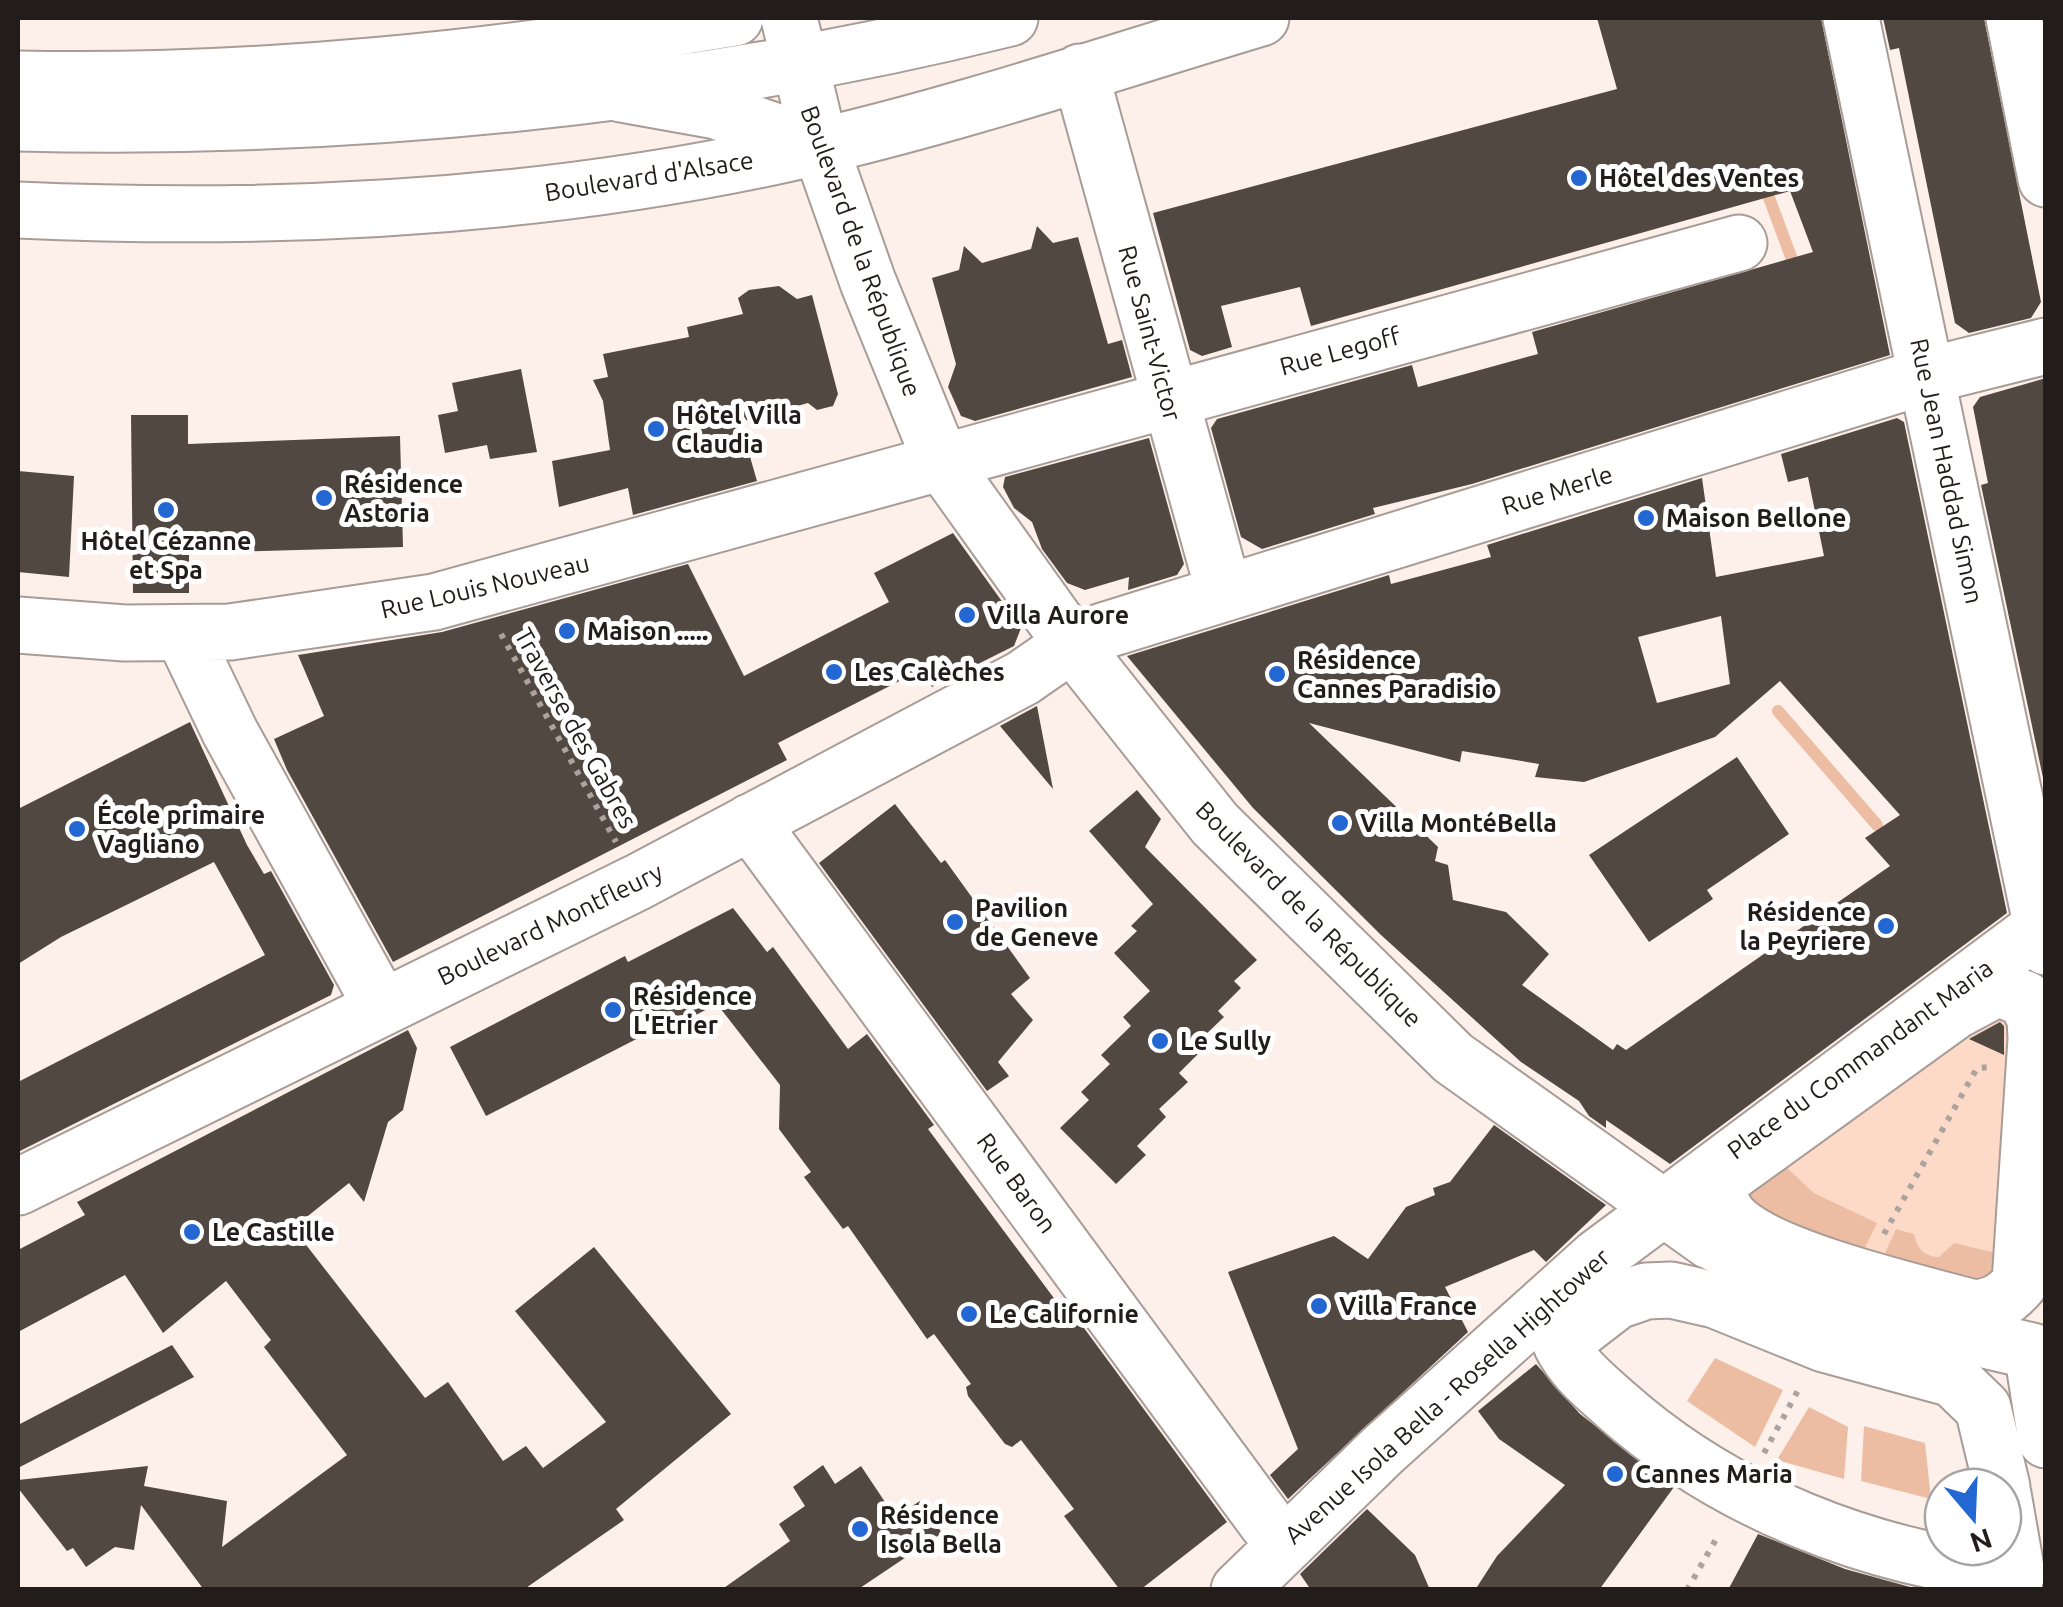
<svg xmlns="http://www.w3.org/2000/svg" width="2063" height="1607" viewBox="0 0 2063 1607" font-family="Ubuntu,sans-serif">
<rect width="100%" height="100%" fill="#fdf0ea"/>
<path fill="#fddac7" fill-rule="evenodd" d="M1998,988l27,11 10,19 1,21 -16,244c-14,16 -24,23 -46,25 -59,-17 -195,-47 -238,-85 -11,-10 -15,-19 -17,-33l6,-13 230,-166zM1784,1165l30,28 62,30 -15,33 -41,-14 -81,-41zM1896,1229l18,5c4,15 9,22 25,23l15,-13 42,10 -3,36 -52,-8 -60,-19z"/>
<path fill="#edbda3" d="M1784,1165l30,28 63,30 -16,33 -123,-54z
M1896,1229l18,5c4,15 9,22 25,23l15,-14 42,10 -4,38 -112,-27z
M1715,1358l68,32 -28,57 -68,-46z
M1809,1407l39,20 -4,52 -67,-19z
M1864,1426l61,17 6,56 -70,-18z"/>
<g fill="none" stroke-linecap="round" stroke-linejoin="round">
<path stroke="#edbda3" stroke-width="12" d="M1764,184l33,89
M1778,711l99,114"/>
</g>
<path fill="#524842" fill-rule="evenodd" d="M1597,18h224l69,337 -418,129 -99,24 2,6 -113,35 -21,-12 -30,-109 6,-9 195,-54 6,22 120,-33 -6,-22 281,-80 -23,-61 -479,135 -11,-39 -79,19 11,41 -30,9 -12,-6 -37,-137 464,-124z
M1883,18h101l57,284 -10,16 -62,15 -14,-10 -56,-275 -9,2z
M1037,226l16,17 25,-6 30,107 14,-4 10,37 -157,44 -14,-5 -13,-29 8,-23 -24,-86 27,-8 5,-24 18,17 49,-14z
M779,286l18,13 15,-4 26,99 -5,12 -16,4 -9,-7 -68,19 17,59 -124,34 -5,-27 -69,19 -7,-46 58,-11 -7,-49 -10,-21 15,-3 -5,-23 86,-17 -2,-10 56,-13 -5,-16 11,-8z
M521,369l16,83 -47,7 -3,-14 -42,8 -7,-38 20,-4 -6,-28z
M2046,378v414l-65,-307 7,-2 -15,-76 7,-10z
M131,415h57v29l212,-8 3,111 -214,6v40h-56z
M1897,418l7,4 103,491 -337,251 -64,-44v8l-17,-12 -10,-15 -58,-39 -140,-127 -128,-127 -126,-152 262,-81 2,9 100,-27 -4,-12 215,-67 14,99 108,-21 -16,-79 -20,5 -7,-28zM1721,616l9,68 -73,19 -19,-66zM1780,681l120,134 -35,23 25,28 -264,184 -9,-6 -4,6 -91,-65 27,-31 -43,-42 -53,-12 -5,-35 -13,-4 3,-14 -129,-124 151,39 2,-11 77,13 -4,13 49,5 131,-45z
M1149,438l35,126 -7,11 -49,15 1,-13 -44,13 -18,-7 -25,-34 -10,-27 -18,-14 -11,-21 2,-10z
M18,471l56,5 -5,101 -51,-5z
M953,533l68,95 -7,18 -82,41 -9,-18 -145,74 9,17 -394,202 -106,-192 -13,-31 50,-23 -26,-61 144,-23 246,-68 56,112 145,-74 -15,-29z
M1037,706l16,83 -53,-63z
M190,722l57,123 17,29 7,-3 63,114 -3,10 -313,157v-70l247,-127 -51,-93 -153,75 -43,27v-155z
M1737,757l52,77 -82,56 6,9 -64,43 -60,-87z
M1137,790l24,29 -16,28 112,113 -23,21 7,7 -23,23 6,6 -22,21 6,6 -29,29 9,9 -29,27 7,8 -29,29 9,9 -30,29 -56,-56 29,-28 -8,-8 29,-28 -9,-9 30,-29 -8,-9 27,-26 -36,-38 23,-22 -6,-5 22,-22 -64,-73z
M895,804l46,59 4,-3 85,118 -19,16 22,26 -35,42 11,14 -22,15 -168,-228z
M733,908l34,44 6,-5 75,102 19,-15 67,91 -6,4 137,184 5,-4 157,213 -87,68h-20l-56,-74 10,-7 -53,-69 -9,7 -7,-3 -37,-48 -2,-9 5,-3 -37,-50 -7,5 -79,-113 -5,3 -39,-52 7,-5 -32,-43 1,-44 -63,-81 -54,28 -3,-5 -174,89 -36,-69 175,-91 3,6z
M2000,1022l4,4v29l-35,-16z
M408,1030l9,18 -14,62 -15,12 -24,80 -15,-19 -56,45 132,170 23,-16 55,79 23,-15 17,22 63,-46 -91,-111 79,-64 137,167 -115,95 8,11 -101,70h-319l-63,-85 -7,45 -19,-3 -29,20 -13,-19 -6,3 -49,-63v-8l130,-14 -4,20 83,15 -5,46 125,-92 -83,-108 7,-7 -45,-59 -63,52 -38,-58 -107,57v-82l67,-35 -8,-13z
M1494,1125l112,80 -60,57 -12,-12 -89,37 23,45 -180,167 -18,-24 28,-26 -70,-177 106,-36 34,23 38,-52 29,-12 -2,-7 17,-6z
M172,1345l22,32 -176,91v-43z
M1536,1364l44,50 94,73 -75,103h-124l22,-34 68,-71 -66,-46 -21,-28z
M823,1465l12,19 26,-18 34,51 25,-16 22,32 -85,57h-136l69,-49 -11,-17 26,-18 -12,-19z
M1367,1509l48,46 15,35h-119l-11,-16z
M1758,1534l87,35 76,21h-193z"/>
<g fill="none" stroke-linecap="round" stroke-linejoin="round">
<defs>
<path id="minor" d="M1851,18l195,929
M2014,18l32,161
M1080,72l144,520
M621,94l95,17 102,35
M18,210c267,12 537,-2 799,-63 150,-35 297,-85 444,-129
M18,625l107,8 105,-1 204,-30 1305,-359
M183,634l47,98 152,275
M750,822l533,723
M1998,988l27,11 10,19 1,21 -16,244c-14,16 -24,23 -46,25 -58,-16 -196,-48 -238,-85 -11,-10 -15,-19 -17,-33l6,-13 230,-166z
M18,1187l620,-305 385,-204 49,-34 31,-13 823,-255 120,-30
M2002,1487l-19,-79 -30,-29 -129,-35 -109,-44 -44,-10 -25,1 -29,10 -56,43c13,26 34,42 55,61 110,98 256,154 401,169l-14,-80
M1239,1590l144,-140 215,-193 448,-334"/>
<path id="major" d="M789,18l31,128 48,136 73,179 131,183 143,180 238,234 257,183 135,61 66,21 121,28 14,89"/>
<path id="highway" d="M18,79c240,5 480,-21 717,-61
M18,123c326,8 676,-26 992,-105"/>
</defs>
<use href="#minor" stroke="#a89c96" stroke-width="59"/>
<use href="#major" stroke="#a89c96" stroke-width="59"/>
<use href="#highway" stroke="#a89c96" stroke-width="59"/>
<path stroke="#aca29e" stroke-width="6" stroke-dasharray="5 8" stroke-linecap="butt" d="M501,634l115,208
M1884,1234l93,-166 13,-1
M1764,1453l37,-68
M1687,1590l32,-56"/>
<use href="#minor" stroke="#fff" stroke-width="55"/>
<use href="#major" stroke="#fff" stroke-width="55"/>
<use href="#highway" stroke="#fff" stroke-width="55"/>
</g>
<g fill="#2367d3" stroke="#fff" stroke-width="4">
<circle cx="1579" cy="178" r="10"/>
<circle cx="656" cy="429" r="10"/>
<circle cx="324" cy="498" r="10"/>
<circle cx="166" cy="510" r="10"/>
<circle cx="1646" cy="518" r="10"/>
<circle cx="967" cy="615" r="10"/>
<circle cx="567" cy="631" r="10"/>
<circle cx="834" cy="672" r="10"/>
<circle cx="1277" cy="674" r="10"/>
<circle cx="1340" cy="823" r="10"/>
<circle cx="77" cy="829" r="10"/>
<circle cx="955" cy="922" r="10"/>
<circle cx="1886" cy="926" r="10"/>
<circle cx="613" cy="1010" r="10"/>
<circle cx="1160" cy="1041" r="10"/>
<circle cx="192" cy="1232" r="10"/>
<circle cx="1319" cy="1306" r="10"/>
<circle cx="969" cy="1314" r="10"/>
<circle cx="1615" cy="1474" r="10"/>
<circle cx="860" cy="1529" r="10"/>
</g>
<g text-anchor="middle" stroke-width="10" stroke-linejoin="round" paint-order="stroke">
<g font-size="25" fill="#221d1b" stroke="#fff">
<text transform="translate(649 176) rotate(-9)" y="9">Boulevard d'Alsace</text>
<text transform="translate(861 251) rotate(70)" y="9">Boulevard de la République</text>
<text transform="translate(1150 333) rotate(75)" y="9">Rue Saint-Victor</text>
<text transform="translate(1340 351) rotate(-15)" y="9">Rue Legoff</text>
<text transform="translate(1947 471) rotate(78)" y="9">Rue Jean Haddad Simon</text>
<text transform="translate(1557 490) rotate(-17)" y="9">Rue Merle</text>
<text transform="translate(485 586) rotate(-13)" y="9">Rue Louis Nouveau</text>
<text transform="translate(576 728) rotate(61)" y="9">Traverse des Gabres</text>
<text transform="translate(1309 914) rotate(45)" y="9">Boulevard de la République</text>
<text transform="translate(550 924) rotate(-26)" y="9">Boulevard Montfleury</text>
<text transform="translate(1860 1059) rotate(-36)" y="9">Place du Commandant Maria</text>
<text transform="translate(1017 1183) rotate(54)" y="9">Rue Baron</text>
<text transform="translate(1447 1396) rotate(-42)" y="9">Avenue Isola Bella - Rosella Hightower</text>
</g>
<g font-size="25" font-weight="bold" fill="#221d1b" stroke="#fff" text-anchor="start">
<text x="1599" y="187">Hôtel des Ventes</text>
<text x="676" y="424">Hôtel Villa<tspan x="676" dy="29">Claudia</tspan></text>
<text x="344" y="493">Résidence<tspan x="344" dy="29">Astoria</tspan></text>
<text x="1666" y="527">Maison Bellone</text>
<text x="166" y="550" text-anchor="middle">Hôtel Cézanne<tspan x="166" dy="29">et Spa</tspan></text>
<text x="987" y="624">Villa Aurore</text>
<text x="587" y="640">Maison .....</text>
<text x="1297" y="669">Résidence<tspan x="1297" dy="29">Cannes Paradisio</tspan></text>
<text x="854" y="681">Les Calèches</text>
<text x="97" y="824">École primaire<tspan x="97" dy="29">Vagliano</tspan></text>
<text x="1360" y="832">Villa MontéBella</text>
<text x="975" y="917">Pavilion<tspan x="975" dy="29">de Geneve</tspan></text>
<text x="1866" y="921" text-anchor="end">Résidence<tspan x="1866" dy="29">la Peyriere</tspan></text>
<text x="633" y="1005">Résidence<tspan x="633" dy="29">L'Etrier</tspan></text>
<text x="1180" y="1050">Le Sully</text>
<text x="212" y="1241">Le Castille</text>
<text x="1339" y="1315">Villa France</text>
<text x="989" y="1323">Le Californie</text>
<text x="1635" y="1483">Cannes Maria</text>
<text x="880" y="1524">Résidence<tspan x="880" dy="29">Isola Bella</tspan></text>
</g>
</g>
<rect width="2063" height="1607" fill="none" stroke="#221d1b" stroke-width="40"/>
<g transform="translate(1973 1517) rotate(161)"><circle r="48" fill="#ffffff" stroke="#a7a5a4" stroke-width="2.5"/>
<path d="M0-8L18 38L0 25L-18 38Z" fill="#2367d3"/>
<text y="-15" font-size="28" font-weight="bold" text-anchor="middle" fill="#221d1b">N</text>
</g>
</svg>
